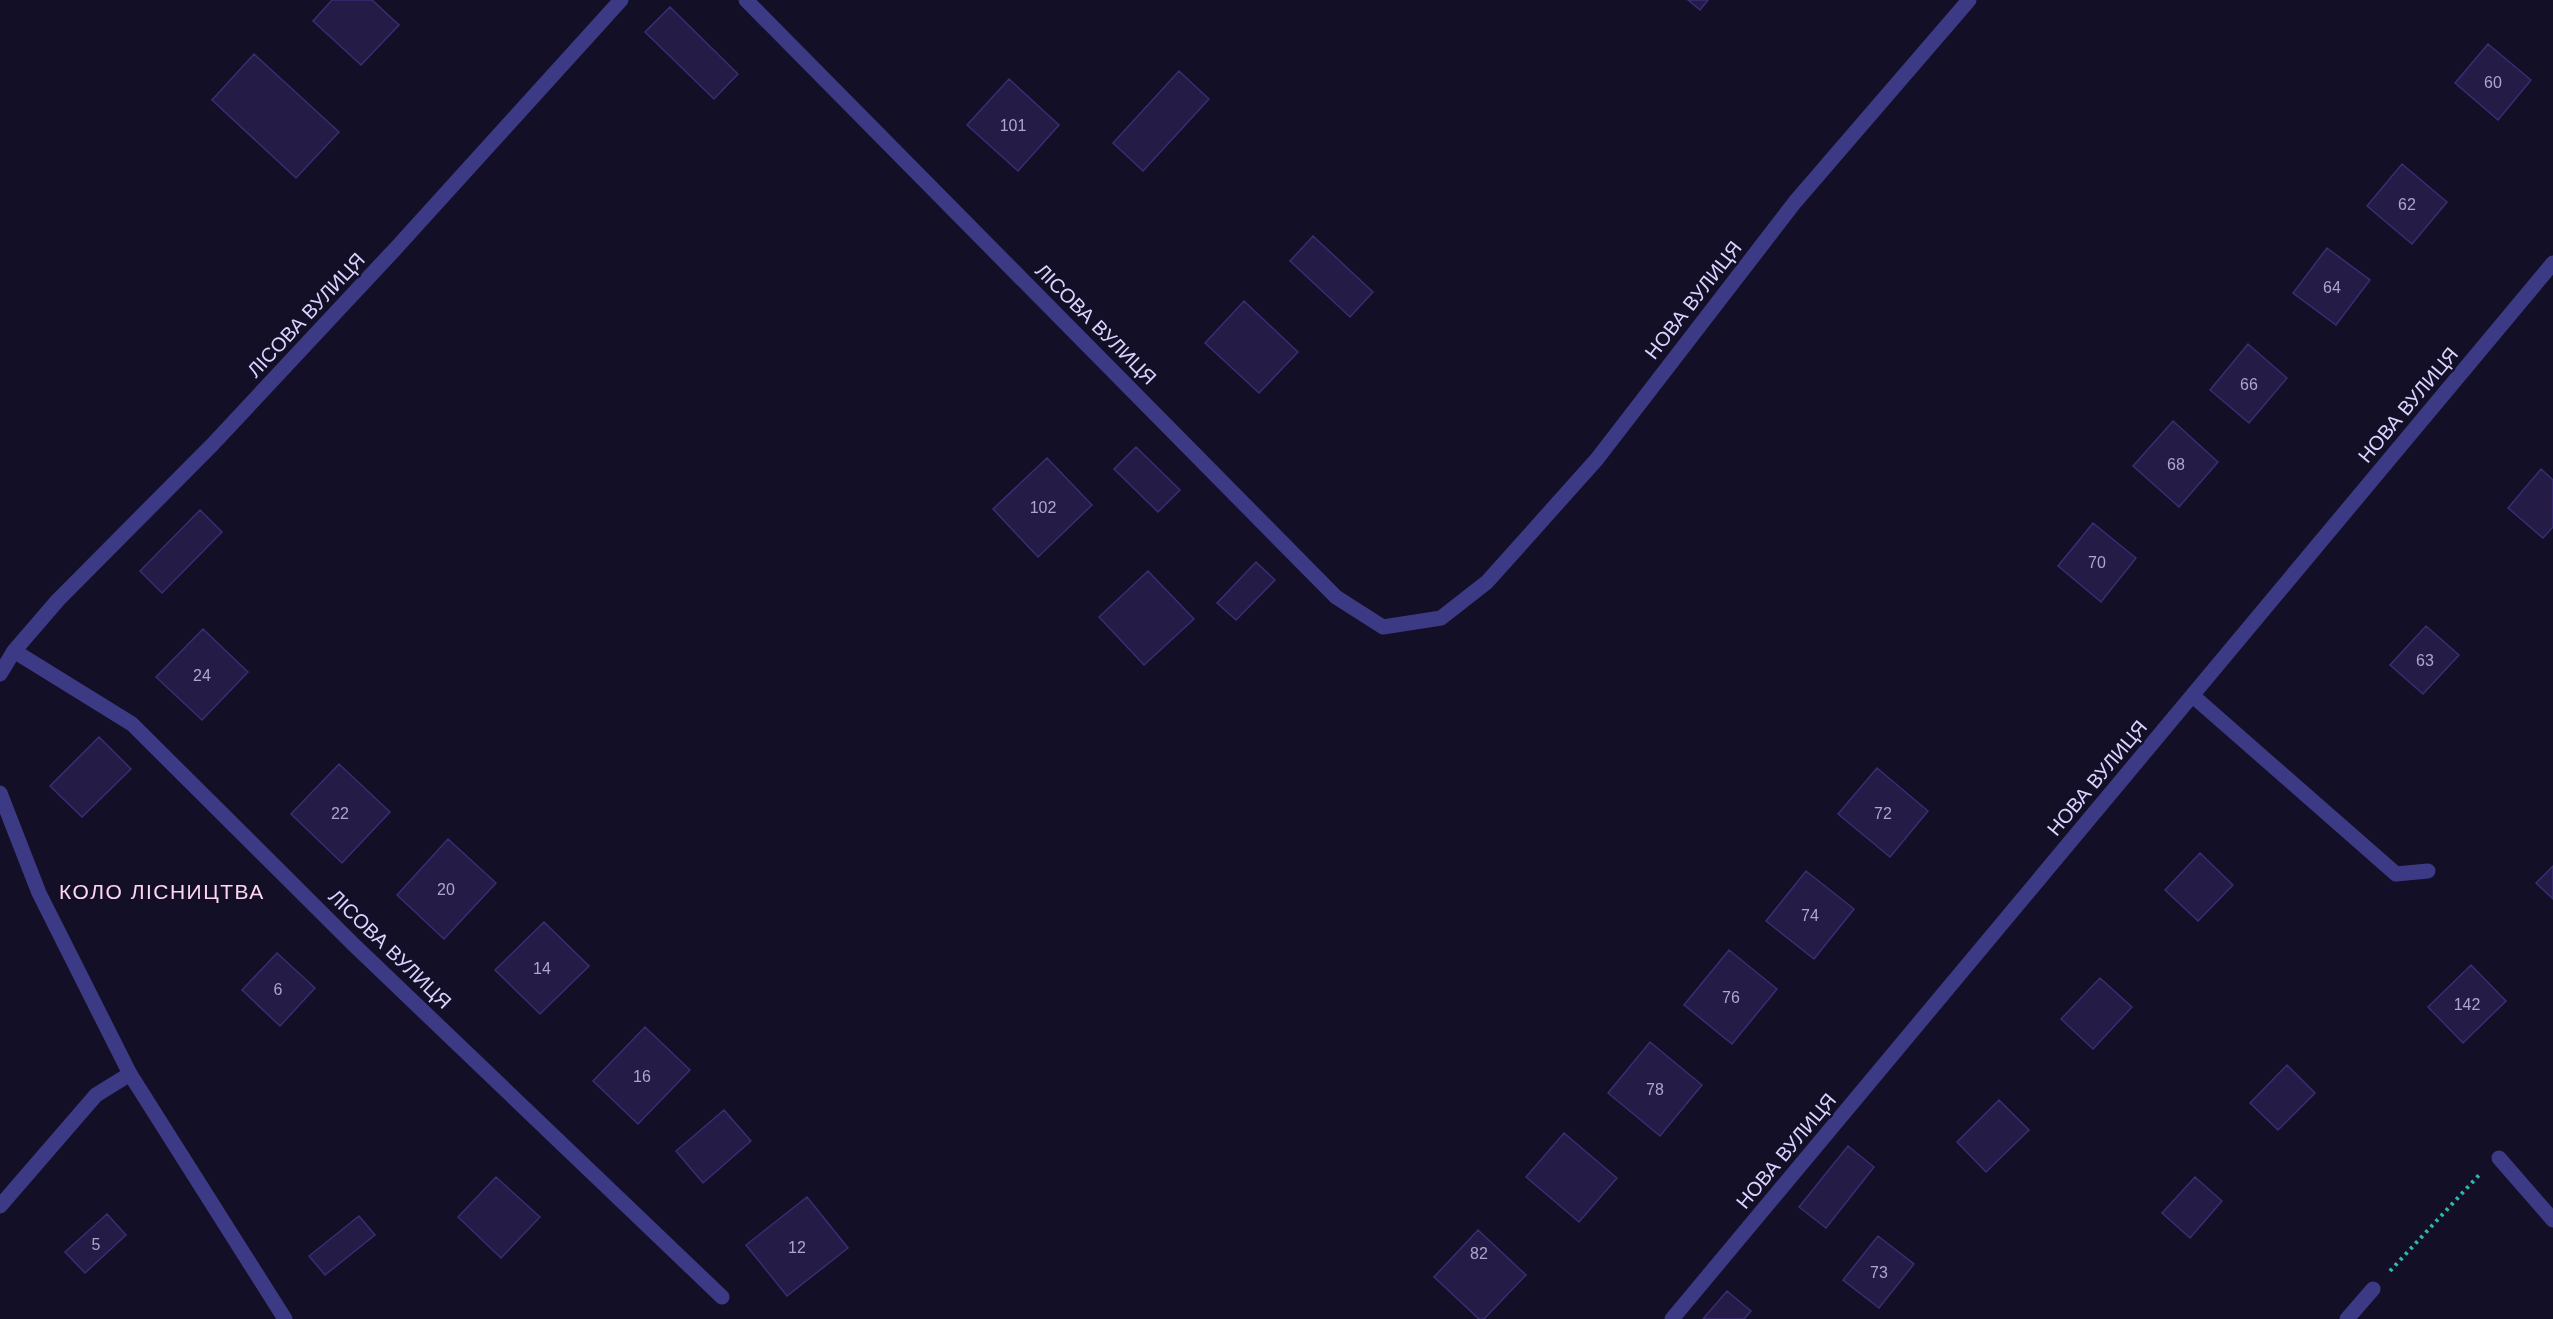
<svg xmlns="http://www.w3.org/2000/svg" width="2553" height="1319" viewBox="0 0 2553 1319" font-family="Helvetica,sans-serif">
<rect width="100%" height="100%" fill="#130f26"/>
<path fill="#241b47" stroke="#3b2d73" stroke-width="1.5" d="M332,0h40l27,25 -38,40 -48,-44z
M1688,0h20l-8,10z
M670,7l68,67 -24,25 -69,-67z
M2488,44l43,36 -33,40 -43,-37z
M254,54l85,78 -43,46 -84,-78z
M1179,71l30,28 -66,72 -30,-28z
M1009,79l50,46 -41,46 -51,-46z
M2402,164l45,38 -35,42 -45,-38z
M1313,236l60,56 -23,25 -60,-56z
M2327,248l43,32 -34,45 -43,-32z
M1244,301l54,51 -39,41 -54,-50z
M2248,344l39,34 -38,45 -39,-33z
M2173,421l45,41 -39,45 -46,-41z
M1136,447l44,43 -22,22 -44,-43z
M1047,458l45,47 -54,52 -45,-48z
M2541,469l12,11v47l-10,11 -35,-30z
M200,510l22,22 -60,61 -22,-22z
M2093,523l43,35 -35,44 -43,-36z
M1256,562l19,18 -39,40 -19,-17z
M1148,571l46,48 -50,46 -45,-48z
M2426,626l33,29 -36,39 -33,-29z
M203,629l45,43 -46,48 -46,-43z
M99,737l32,32 -49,48 -32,-31z
M339,764l51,48 -48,51 -51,-49z
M1877,768l51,43 -38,46 -52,-43z
M448,839l48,44 -52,56 -47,-44z
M2200,853l33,32 -35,36 -33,-31z
M2553,866v33l-17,-16z
M1806,871l48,38 -40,50 -48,-38z
M544,922l45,44 -49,48 -45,-44z
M1729,950l48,39 -45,55 -48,-39z
M277,953l38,35 -35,38 -38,-36z
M2471,965l35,36 -43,42 -35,-36z
M2100,978l32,29 -39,42 -32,-30z
M645,1027l45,43 -52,54 -45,-43z
M1650,1042l52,43 -42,51 -52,-43z
M2287,1065l28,28 -37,37 -28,-27z
M1999,1100l30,30 -43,42 -29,-30z
M724,1110l27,31 -48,42 -27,-32z
M1564,1133l53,45 -38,44 -53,-45z
M1848,1146l26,21 -48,61 -27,-21z
M496,1177l44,40 -39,41 -43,-41z
M2195,1177l27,24 -32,37 -28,-25z
M807,1197l41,51 -61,48 -41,-51z
M107,1214l19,21 -41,38 -20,-21z
M359,1216l16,19 -50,40 -16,-19z
M1478,1230l48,45 -42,44h-5l-45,-42z
M1878,1236l36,28 -35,44 -36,-28z
M1727,1291l24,20 -7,8h-41z"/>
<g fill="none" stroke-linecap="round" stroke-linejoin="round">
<path stroke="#2fb8b0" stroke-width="4" stroke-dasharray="3 4.5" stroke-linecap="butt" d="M2390,1271l89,-96"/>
<path stroke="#3d3a85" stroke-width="15" d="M2193,696l203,178 32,-3
M2499,1158l54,62
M0,1206l96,-111 34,-21
M2347,1319l26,-30"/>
<path stroke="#3d3a85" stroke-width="15" d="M746,0l590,597 47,30 58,-9 46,-36 110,-123 198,-257 174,-202
M14,651l118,73 221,220 369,353
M0,674l14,-23 44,-51 154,-155 185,-198 224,-247
M0,793l39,100 91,181 155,245
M1672,1319l881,-1056"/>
</g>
<g text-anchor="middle" stroke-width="5" stroke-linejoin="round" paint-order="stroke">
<g font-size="16" fill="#aca6d1">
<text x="2493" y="88">60</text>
<text x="1013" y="131">101</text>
<text x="2407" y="210">62</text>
<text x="2332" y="293">64</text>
<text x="2249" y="390">66</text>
<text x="2176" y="470">68</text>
<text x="1043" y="513">102</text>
<text x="2097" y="568">70</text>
<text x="2425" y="666">63</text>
<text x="202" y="681">24</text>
<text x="340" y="819">22</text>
<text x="1883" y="819">72</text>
<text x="446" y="895">20</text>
<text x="1810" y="921">74</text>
<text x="542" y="974">14</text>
<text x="278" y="995">6</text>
<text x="1731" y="1003">76</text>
<text x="2467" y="1010">142</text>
<text x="642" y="1082">16</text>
<text x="1655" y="1095">78</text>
<text x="96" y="1250">5</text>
<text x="797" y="1253">12</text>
<text x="1479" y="1259">82</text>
<text x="1879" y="1278">73</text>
</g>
<g font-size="20" fill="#d9d4ff" stroke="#130f26">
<text transform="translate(1693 300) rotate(-52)" y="7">НОВА ВУЛИЦЯ</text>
<text transform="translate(306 315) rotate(-47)" y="7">ЛІСОВА ВУЛИЦЯ</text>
<text transform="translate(1096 324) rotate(45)" y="7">ЛІСОВА ВУЛИЦЯ</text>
<text transform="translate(2408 405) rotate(-50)" y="7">НОВА ВУЛИЦЯ</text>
<text transform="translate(2097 778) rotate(-50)" y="7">НОВА ВУЛИЦЯ</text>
<text transform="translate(390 949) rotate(44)" y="7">ЛІСОВА ВУЛИЦЯ</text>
<text transform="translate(1786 1151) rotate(-50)" y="7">НОВА ВУЛИЦЯ</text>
</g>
<g font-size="21" letter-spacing="1.5" fill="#ffd6f0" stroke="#130f26">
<text x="162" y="899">КОЛО ЛІСНИЦТВА</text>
</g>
</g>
</svg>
